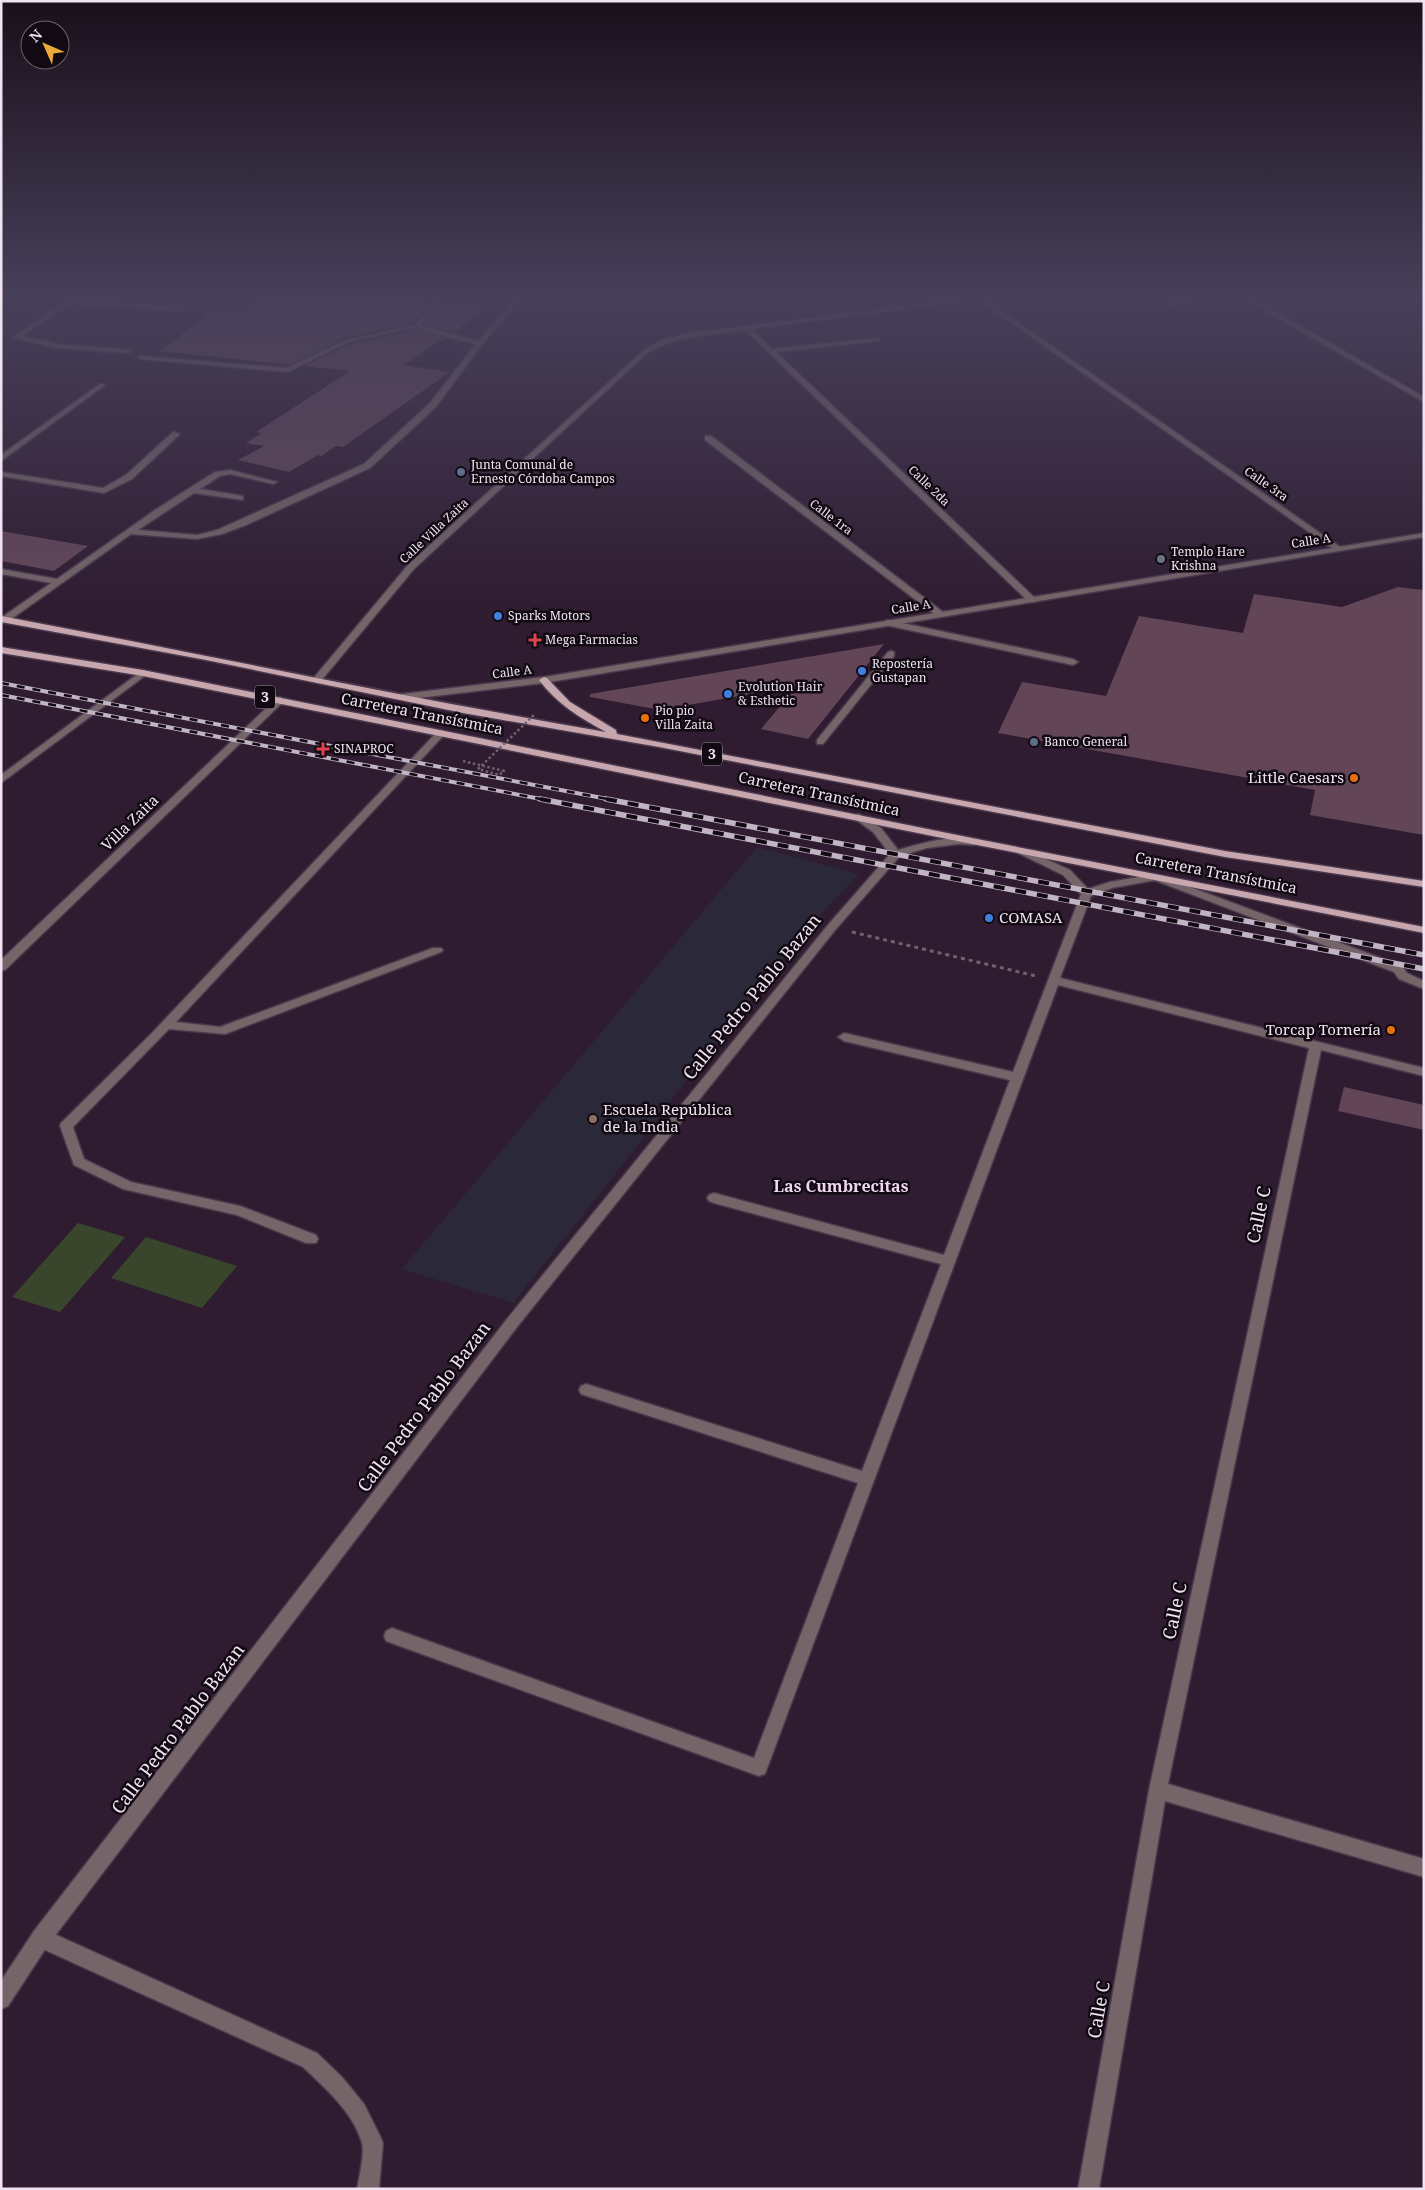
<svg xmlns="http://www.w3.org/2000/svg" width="1425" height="2190" viewBox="0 0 1425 2190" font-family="'Noto Serif',serif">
<rect width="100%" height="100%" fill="#2f1c31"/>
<path fill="#2b2939" d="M757,847l102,27 -49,52 -116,144 -73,97 -108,136 -111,-34z"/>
<path fill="#39462c" d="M78,1223l47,14 -65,75 -48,-15z
M146,1237l91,29 -35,42 -91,-30z"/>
<path fill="#624658" d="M253,300h181l-21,23 -68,15 -55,27 -130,-14 57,-43 24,2z
M444,301l49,4 -40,27 -30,-8z
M415,330l29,8 -40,27 46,7 -107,75 -7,-1 -15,10 -3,-1 -29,17 -51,-12 26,-14 -18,-3 15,-10 -5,-1 94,-61 -46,-5 46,-22z
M1,531l87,15 -34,25 -53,-10z
M1398,587l26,3v245l-114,-20 5,-25 -317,-57 24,-51 84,14 33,-80 104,17 11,-39 88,13z
M884,644l-76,95 -47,-10 36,-43 -115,20 -5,7 -87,-16v-3z
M1344,1087l80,18v25l-86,-19z"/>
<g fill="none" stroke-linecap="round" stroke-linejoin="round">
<defs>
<path id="service" d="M437,300h6l-23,25 58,16 37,-41h6l-39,44 -46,63 -66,61 -124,57 -24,9 -25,5 -66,-5 -124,88h-6v-4l50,-35 -50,-9v-5l56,10 98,-69 60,-38 15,-2 47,12 -4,2 -43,-10 -10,2 -20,13 43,7v4l-49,-7 -56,37 59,5 20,-5 147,-66 66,-61 46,-59 -50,-12 -11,-4 -66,14 -61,30 -147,-13 -2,-1v-2l148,12 58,-28 69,-15z
M888,620l185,39 5,3 -5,3 -188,-40v-4z
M891,651l3,1v4l-71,88h-6v-4l71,-88z
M143,670l3,1v4l-145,108v-8z
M441,730l3,1v4l-268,287 44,5 213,-79h8l2,2 -2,2 -216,82 -56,-5 -96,98 11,32 47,23 109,24 76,29 2,4 -2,4h-10l-69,-28 -114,-26 -49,-24 -14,-39 1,-3 90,-89 287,-303z
M1158,875l244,91 5,7 17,8v8l-25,-10 -5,-7 -240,-92 -1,-2z
M41,1928l276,125 25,24 22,27 16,32 3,7 -4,46h-22c2,-11 8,-36 5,-46 -9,-31 -37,-55 -59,-76l-269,-122 -3,-7 3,-7z"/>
<path id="minor" d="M66,300l121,7 3,2 -3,2 -118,-7 -47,32 35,8 73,6 1,1 -3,2 -71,-5 -42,-10v-2z
M955,300h18l-222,29 21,20 107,-11v2l-2,1 -101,11 259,246v4h-6l-284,-272c-35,5 -66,5 -97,22l-234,217 -94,113h-6l-2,-2 96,-115 236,-215 18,-10 29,-7z
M979,300h7l357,249 -7,2z
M1182,300h15l-29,6 -3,-2z
M1247,300h8l169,97v5z
M100,384l5,1 -104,76v-6z
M173,432l7,2 -48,45 -28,14 -103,-17v-4l102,16 23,-13z
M705,436h6l232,176v4h-6l-232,-176z
M280,697l5,3 -2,2 -278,268h-4v-10l276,-262z
M859,814l22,14 17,22c17,-5 68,-20 81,-8l-5,3 -15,-1 -32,4 -27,8 -64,73 -319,398 -469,618 -40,61 -7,3v-28l33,-50 473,-612 321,-394 62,-71 -17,-22 -18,-13v-4z
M1022,848l48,22 18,19 22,-7 46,-8 5,3 -5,3 -44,8 -21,8 -31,82 364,90v8l-103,-26 -153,734 256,75v18l-259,-76 -66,388h-21l71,-399 160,-742 -251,-63 -293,789 -6,2 -373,-135 -2,-5 2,-5 6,-3 362,130 104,-275 -277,-89 -2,-4 2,-4 5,-2 276,87 79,-207 -227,-61 -5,-2 -2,-3 2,-3 5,-2 230,62 66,-175 -166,-39 -6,-4 6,-4 169,39 68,-178 -18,-19 -45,-22 -1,-2 1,-2z"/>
<path id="tertiary" d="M1424,533v4l-880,146 -142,17 -5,-3 5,-3 142,-17z"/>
<path id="primary" d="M1,616c202,38 402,81 605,116 -26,-14 -49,-28 -67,-52l5,-3 3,1 23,24 46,28 1,4 608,117 199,30v6l-199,-30 -566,-110 -196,-34 -257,-53 -205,-38z
M1,647l142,23 834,169 447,88v6l-447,-88 -834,-169 -142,-23z"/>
</defs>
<use href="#service" stroke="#4a384c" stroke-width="3"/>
<use href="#minor" stroke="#4a384c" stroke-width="3"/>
<use href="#tertiary" stroke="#4a384c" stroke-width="3"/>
<use href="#primary" stroke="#4a384c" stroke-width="3"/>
<path stroke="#716072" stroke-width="2.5" stroke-dasharray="2.5 2.5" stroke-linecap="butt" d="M463,761l41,10 -5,4 -21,-6"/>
<path stroke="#716072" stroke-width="3" stroke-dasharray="4 4" stroke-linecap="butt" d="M852,932l184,44"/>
<use href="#service" fill="#756568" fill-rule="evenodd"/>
<use href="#minor" fill="#756568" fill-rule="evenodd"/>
<use href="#tertiary" fill="#756568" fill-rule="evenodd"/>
<use href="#primary" fill="#c7a6ad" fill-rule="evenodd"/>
<defs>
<path id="rail-far1" d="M1,683l612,117
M1,695l545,105"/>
<path id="rail" d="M540,799l884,170
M606,799l818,156"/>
</defs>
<use href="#rail-far1" stroke="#c2b4c4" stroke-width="4"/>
<use href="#rail" stroke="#c2b4c4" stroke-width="5.5"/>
<use href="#rail-far1" stroke="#120a13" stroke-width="2.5" stroke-dasharray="8" stroke-linecap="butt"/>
<use href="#rail" stroke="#120a13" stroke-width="4" stroke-dasharray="11" stroke-linecap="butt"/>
<path stroke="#716072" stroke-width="2.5" stroke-dasharray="2.5 2.5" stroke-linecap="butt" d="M478,769l56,-54"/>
</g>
<linearGradient id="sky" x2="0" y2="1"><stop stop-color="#1a0f1b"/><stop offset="0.49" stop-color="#47405a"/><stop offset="1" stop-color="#47405a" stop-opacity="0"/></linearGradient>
<rect width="1425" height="607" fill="url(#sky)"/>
<g fill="#5c6f8a" stroke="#120a13" stroke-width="2">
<circle cx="461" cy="472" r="5"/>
<circle cx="1034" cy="742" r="5"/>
</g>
<circle fill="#6b7280" stroke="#120a13" stroke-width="2" cx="1161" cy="559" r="5"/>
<g fill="#3f7fe0" stroke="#120a13" stroke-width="2">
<circle cx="498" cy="616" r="5"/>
<circle cx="862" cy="671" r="5"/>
<circle cx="728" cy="694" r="5"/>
<circle cx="989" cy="918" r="5"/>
</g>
<g fill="#e0444e" stroke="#120a13" stroke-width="2">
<path d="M532.5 632.5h5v5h5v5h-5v5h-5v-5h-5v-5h5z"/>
<path d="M320.5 741.5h5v5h5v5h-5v5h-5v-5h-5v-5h5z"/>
</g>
<g fill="#e8710a" stroke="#120a13" stroke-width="2">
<circle cx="645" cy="718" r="5"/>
<circle cx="1354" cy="778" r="5"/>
<circle cx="1391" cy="1030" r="5"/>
</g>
<circle fill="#8d6e63" stroke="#120a13" stroke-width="2" cx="593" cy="1119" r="5"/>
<g text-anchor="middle" stroke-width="5" stroke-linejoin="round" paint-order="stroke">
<g font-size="12" fill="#f1e4f2" stroke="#120a13" text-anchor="start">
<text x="471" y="469">Junta Comunal de<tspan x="471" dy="14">Ernesto Córdoba Campos</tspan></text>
<text x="1171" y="556">Templo Hare<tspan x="1171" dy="14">Krishna</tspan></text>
<text x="508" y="620">Sparks Motors</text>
<text x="545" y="644">Mega Farmacias</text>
<text x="872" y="668">Repostería<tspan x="872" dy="14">Gustapan</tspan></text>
<text x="738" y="691">Evolution Hair<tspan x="738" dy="14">&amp; Esthetic</tspan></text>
<text x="655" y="715">Pio pio<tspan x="655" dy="14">Villa Zaita</tspan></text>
<text x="1044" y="746">Banco General</text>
<text x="334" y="753">SINAPROC</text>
</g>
<g font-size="12" fill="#f1e4f2" stroke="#120a13">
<text transform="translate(1266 484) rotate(35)" y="4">Calle 3ra</text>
<text transform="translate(929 486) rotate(44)" y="4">Calle 2da</text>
<text transform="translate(831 517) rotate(37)" y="4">Calle 1ra</text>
<text transform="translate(434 531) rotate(-43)" y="4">Calle Villa Zaita</text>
<text transform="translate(1311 541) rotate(-9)" y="4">Calle A</text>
<text transform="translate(911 607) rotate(-9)" y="4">Calle A</text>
<text transform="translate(512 672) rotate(-7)" y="4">Calle A</text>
</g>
<g fill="#120a13" stroke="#aea3af" stroke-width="1">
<rect x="255" y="685.5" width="20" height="23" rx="4"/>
<rect x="702" y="742.5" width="20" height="23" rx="4"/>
</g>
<g font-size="14" font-weight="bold" fill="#f1e4f2">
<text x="265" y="702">3</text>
<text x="712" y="759">3</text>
</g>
<g font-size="15" fill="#f1e4f2" stroke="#120a13">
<text transform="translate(422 714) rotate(11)" y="5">Carretera Transístmica</text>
<text transform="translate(819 794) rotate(12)" y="5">Carretera Transístmica</text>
<text transform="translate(130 823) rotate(-44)" y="5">Villa Zaita</text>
<text transform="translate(1216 873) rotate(11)" y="5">Carretera Transístmica</text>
</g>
<g font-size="15" fill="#f1e4f2" stroke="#120a13" text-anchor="end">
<text x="1344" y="783">Little Caesars</text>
<text x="999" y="923" text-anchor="start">COMASA</text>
<text x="1381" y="1035">Torcap Tornería</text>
<text x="603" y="1115" text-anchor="start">Escuela República<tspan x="603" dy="17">de la India</tspan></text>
</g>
<g font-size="16" font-weight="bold" fill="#f0d6f2" stroke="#120a13">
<text x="841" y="1192">Las Cumbrecitas</text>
</g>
<g font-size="18" fill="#f1e4f2" stroke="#120a13">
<text transform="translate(752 997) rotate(-51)" y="6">Calle Pedro Pablo Bazan</text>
<text transform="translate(1259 1215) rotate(-78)" y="6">Calle C</text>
<text transform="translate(424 1407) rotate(-53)" y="6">Calle Pedro Pablo Bazan</text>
<text transform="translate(1175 1611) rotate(-78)" y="6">Calle C</text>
<text transform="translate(178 1729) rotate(-53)" y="6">Calle Pedro Pablo Bazan</text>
<text transform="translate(1099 2010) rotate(-80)" y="6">Calle C</text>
</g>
</g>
<rect width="1425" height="2190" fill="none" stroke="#f1e4f2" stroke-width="5"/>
<g transform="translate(45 45) rotate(315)"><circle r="24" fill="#120a13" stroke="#6b616c"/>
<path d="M0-4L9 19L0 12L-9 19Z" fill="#eca93a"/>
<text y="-8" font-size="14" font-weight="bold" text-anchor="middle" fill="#f1e4f2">N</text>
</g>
</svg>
